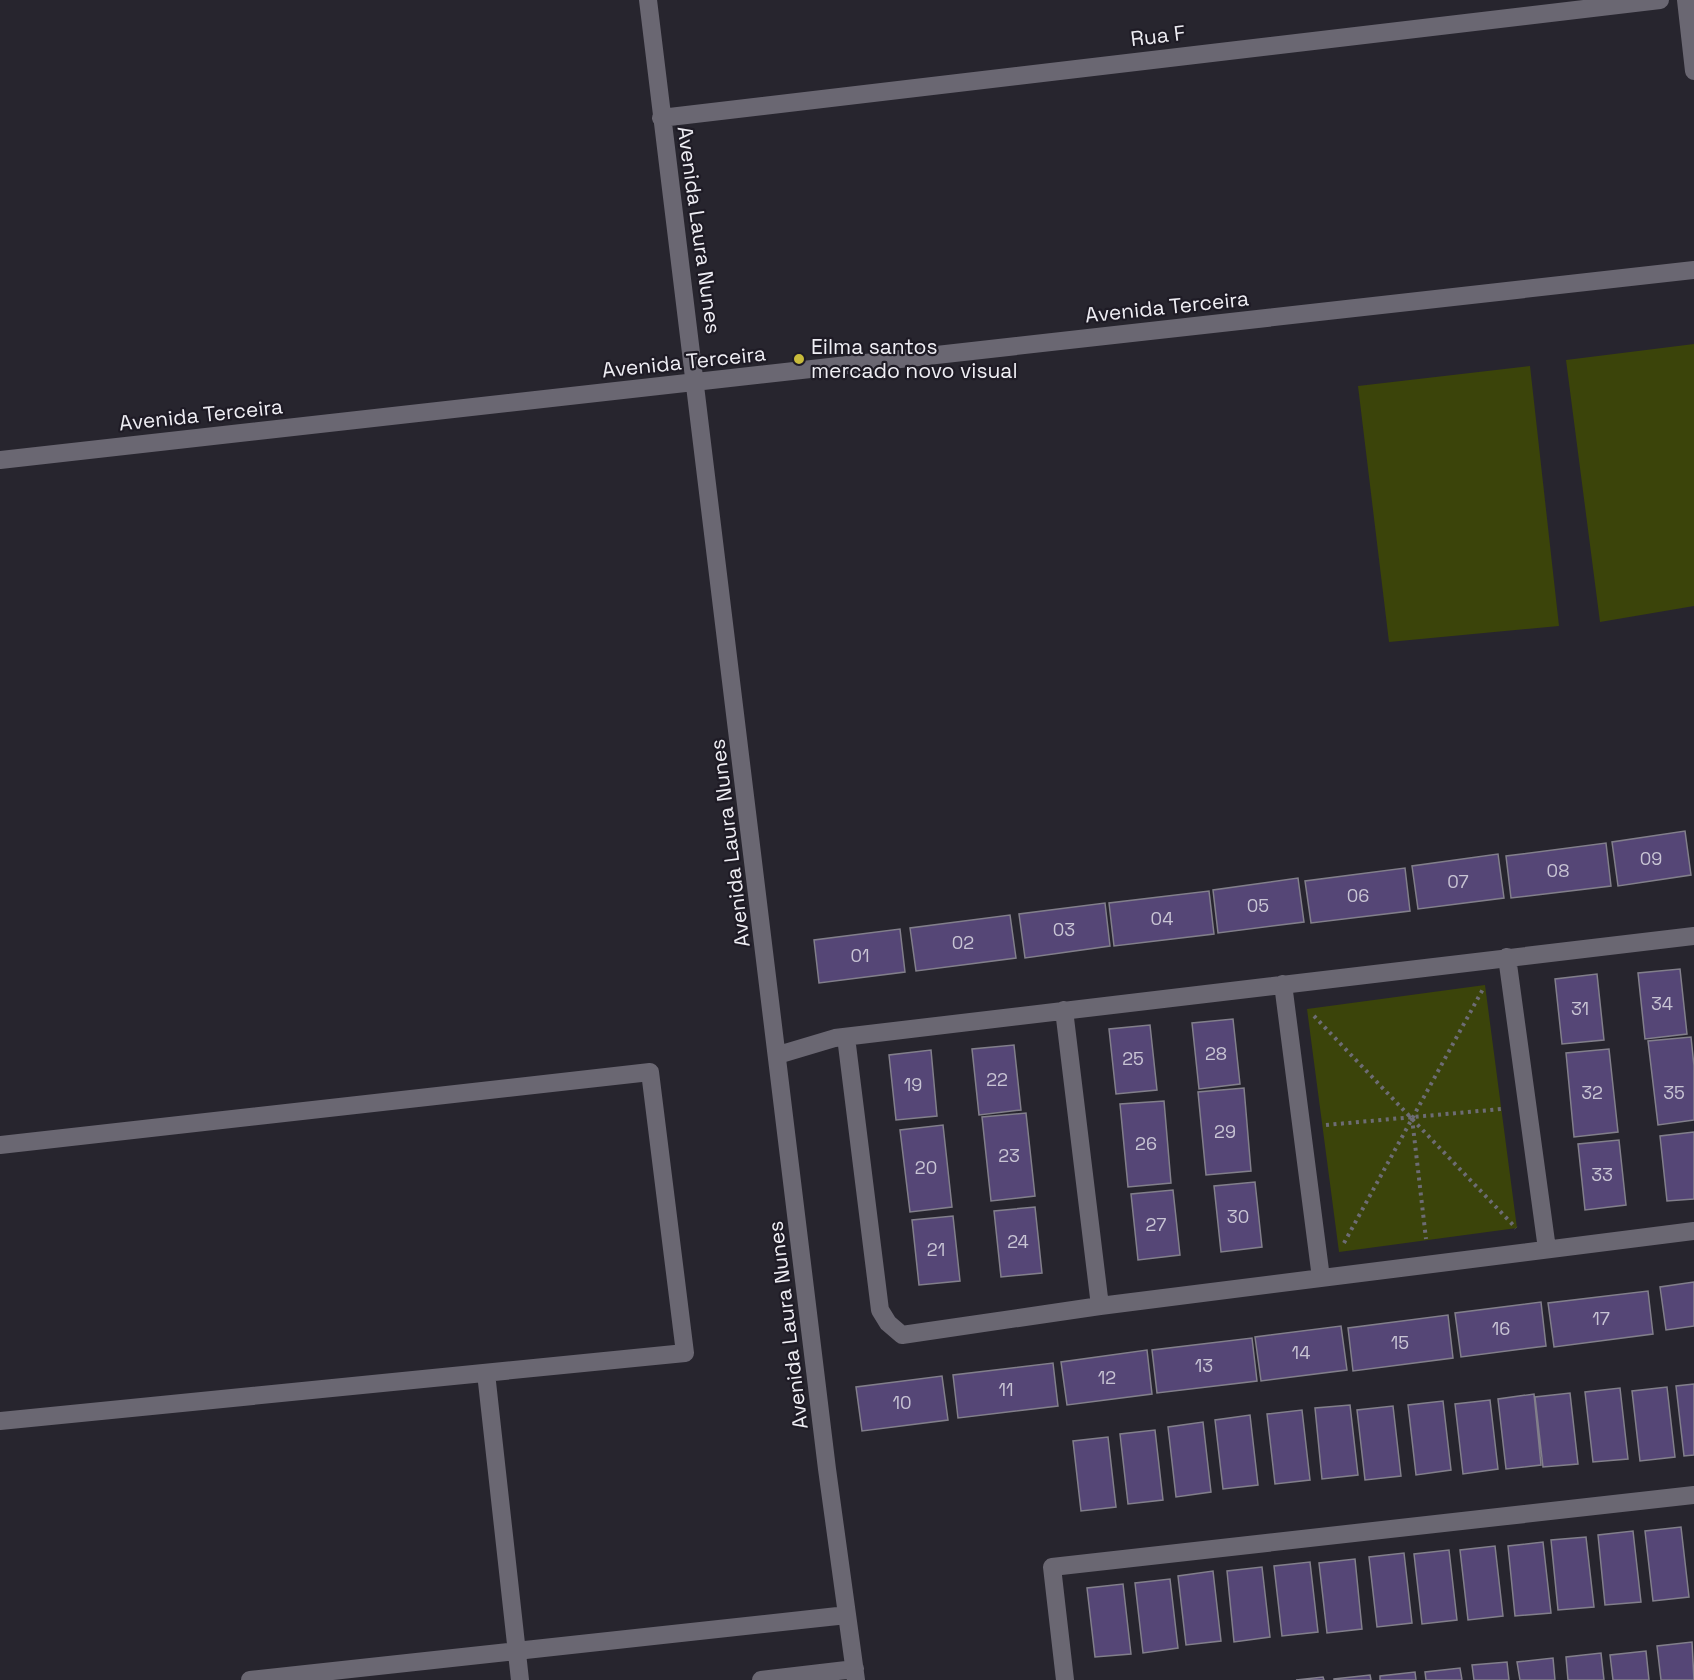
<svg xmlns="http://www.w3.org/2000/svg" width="1694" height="1680" viewBox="0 0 1694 1680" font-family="'Space Grotesk',sans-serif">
<rect width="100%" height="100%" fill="#27252e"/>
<path fill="#3b440a" d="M1694,344v262l-94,16 -34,-262z
M1530,366l29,260 -170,16 -31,-256z
M1485,985l32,243 -178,24 -32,-243z"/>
<path fill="#554676" stroke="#827f8b" stroke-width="1.5" d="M1685,831l6,44 -73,11 -6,-44z
M1606,843l5,43 -100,12 -5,-42z
M1498,854l6,44 -86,11 -6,-43z
M1405,868l5,43 -99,12 -6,-42z
M1298,878l6,44 -86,11 -5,-43z
M1209,891l5,43 -100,12 -5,-43z
M1105,903l5,43 -85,12 -6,-44z
M1010,915l6,43 -100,13 -6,-43z
M900,929l5,43 -86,11 -5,-43z
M1680,969l7,65 -42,5 -7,-66z
M1597,974l7,66 -42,4 -7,-65z
M1233,1019l7,65 -41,5 -7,-66z
M1150,1025l7,65 -41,4 -7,-65z
M1691,1037l3,29v54l-36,5 -10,-84z
M1014,1045l7,65 -42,5 -7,-66z
M1609,1049l9,83 -44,5 -8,-84z
M931,1050l6,66 -41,4 -7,-65z
M1244,1088l7,83 -45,4 -8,-83z
M1164,1101l7,82 -43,4 -8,-83z
M1026,1113l9,83 -44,5 -9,-84z
M943,1125l9,82 -42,5 -10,-82z
M1694,1132v67l-27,2 -7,-65z
M1619,1140l7,65 -41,5 -7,-66z
M1255,1182l7,65 -41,5 -7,-66z
M1173,1190l7,65 -42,5 -7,-66z
M1035,1207l7,66 -41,4 -7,-66z
M953,1216l7,65 -41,4 -7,-65z
M1694,1282v44l-28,4 -6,-43z
M1648,1291l5,43 -99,13 -6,-44z
M1541,1302l5,44 -85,11 -6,-44z
M1448,1315l5,43 -100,13 -5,-43z
M1341,1326l6,44 -86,11 -6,-44z
M1252,1338l5,43 -100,12 -5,-43z
M1147,1350l5,44 -85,11 -6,-43z
M1053,1363l5,43 -100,12 -5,-43z
M942,1376l6,44 -86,11 -6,-44z
M1694,1384v71l-10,1 -8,-70z
M1667,1387l8,70 -35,4 -8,-70z
M1620,1388l8,71 -35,3 -8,-70z
M1570,1393l8,71 -35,3 -8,-70z
M1534,1394l7,71 -35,4 -8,-70z
M1490,1400l8,69 -35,5 -8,-70z
M1443,1401l8,69 -35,5 -8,-70z
M1350,1405l8,70 -36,4 -7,-71z
M1393,1406l8,70 -36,4 -8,-70z
M1302,1410l8,70 -35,4 -8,-70z
M1250,1415l8,70 -35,4 -8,-69z
M1203,1422l8,70 -35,5 -8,-70z
M1155,1430l8,70 -35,4 -8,-70z
M1108,1437l8,70 -35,4 -8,-70z
M1681,1527l8,70 -36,4 -8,-70z
M1633,1531l8,71 -36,3 -7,-70z
M1586,1537l8,70 -36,3 -7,-70z
M1543,1542l8,71 -36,3 -7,-70z
M1495,1546l8,70 -35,4 -8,-70z
M1449,1550l8,70 -35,4 -8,-70z
M1404,1553l8,70 -35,4 -8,-70z
M1355,1559l7,70 -35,4 -8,-70z
M1310,1562l8,70 -36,4 -8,-70z
M1262,1567l8,70 -36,5 -7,-71z
M1213,1571l8,70 -35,4 -8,-69z
M1170,1579l8,69 -35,5 -8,-70z
M1123,1584l8,70 -36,3 -8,-69z
M1692,1642l2,38h-33l-4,-34z
M1646,1651l3,29h-36l-3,-25z
M1601,1653l3,27h-36l-2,-23z
M1553,1658l2,22h-35l-3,-18z
M1507,1662l2,18h-35l-2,-15z
M1460,1668l2,12h-36l-1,-8z
M1415,1672l1,8h-36v-4z
M1370,1675l1,5h-37v-1z
M1323,1677l1,3h-28z"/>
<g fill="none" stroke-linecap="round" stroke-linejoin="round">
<path stroke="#6d6c74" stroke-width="4" stroke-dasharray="3 4.5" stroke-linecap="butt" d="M1314,1016l202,212
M1412,1118l14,121
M1326,1125l175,-16
M1344,1243l139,-254"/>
<path stroke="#6a6772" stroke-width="18" d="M648,0l179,1469 29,211
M1686,0l8,71
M661,118l999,-118
M0,460l1694,-190
M1507,957l40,292
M1283,984l38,294
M1064,1010l36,296
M846,1037l34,273 8,13 14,12 198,-29 594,-75
M778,1055l57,-17 859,-102
M0,1145l650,-73 35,281 -685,68
M486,1373l34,307
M250,1680l597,-65
M761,1680l94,-11
M1065,1680l-13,-113 642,-72"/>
</g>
<circle fill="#c8bb3b" stroke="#1e1b25" stroke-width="2" cx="799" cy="359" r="6"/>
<g text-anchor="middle" stroke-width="4.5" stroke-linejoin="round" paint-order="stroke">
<g font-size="18" fill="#c8c4d4">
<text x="1651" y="865">09</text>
<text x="1558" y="877">08</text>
<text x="1458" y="888">07</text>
<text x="1358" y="902">06</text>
<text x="1258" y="912">05</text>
<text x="1162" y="925">04</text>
<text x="1064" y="936">03</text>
<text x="963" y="949">02</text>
<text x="860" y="962">01</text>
<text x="1662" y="1010">34</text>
<text x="1580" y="1015">31</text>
<text x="1216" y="1060">28</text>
<text x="1133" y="1065">25</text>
<text x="997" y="1086">22</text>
<text x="913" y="1091">19</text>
<text x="1592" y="1099">32</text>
<text x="1674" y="1099">35</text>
<text x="1225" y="1138">29</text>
<text x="1146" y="1150">26</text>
<text x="1009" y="1162">23</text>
<text x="926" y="1174">20</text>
<text x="1602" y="1181">33</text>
<text x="1238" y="1223">30</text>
<text x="1156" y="1231">27</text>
<text x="1018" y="1248">24</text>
<text x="936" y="1256">21</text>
<text x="1601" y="1325">17</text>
<text x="1501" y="1335">16</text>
<text x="1400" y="1349">15</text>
<text x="1301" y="1359">14</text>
<text x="1204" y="1372">13</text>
<text x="1107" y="1384">12</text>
<text x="1006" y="1396">11</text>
<text x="902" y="1409">10</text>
</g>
<g font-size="21" fill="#efeef4" stroke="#1e1b25">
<text transform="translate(1158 36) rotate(-7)" y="7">Rua F</text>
<text transform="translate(699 230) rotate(82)" y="7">Avenida Laura Nunes</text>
<text transform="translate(1167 307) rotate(-6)" y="7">Avenida Terceira</text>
<text transform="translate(684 362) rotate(-6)" y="7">Avenida Terceira</text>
<text transform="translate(201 415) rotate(-6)" y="7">Avenida Terceira</text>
<text transform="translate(730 843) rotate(-97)" y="7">Avenida Laura Nunes</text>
<text transform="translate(788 1325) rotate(-97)" y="7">Avenida Laura Nunes</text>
</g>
<g font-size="21" fill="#efeef4" stroke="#1e1b25" text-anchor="start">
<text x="811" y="354">Eilma santos<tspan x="811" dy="24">mercado novo visual</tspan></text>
</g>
</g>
</svg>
